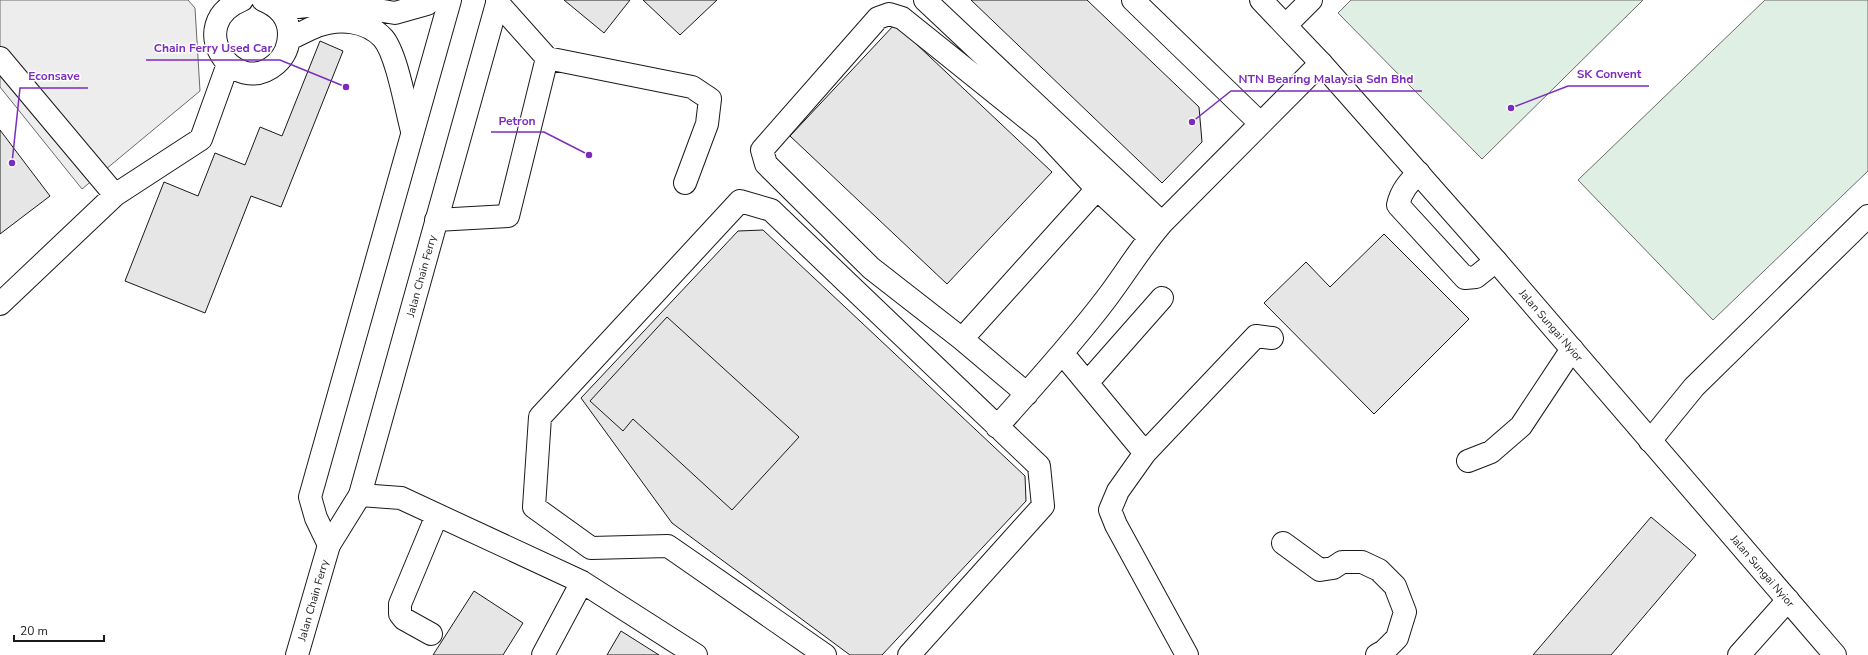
<svg xmlns="http://www.w3.org/2000/svg" width="1868" height="655" viewBox="0 0 1868 655" font-family="'Nunito Sans',sans-serif">
<rect width="100%" height="100%" fill="#fff"/>
<path fill="#e0efe3" stroke="#6a6a6a" d="M1351,0h292l-161,159 -144,-146z
M1765,0h103v171l-155,149 -135,-140z"/>
<path fill="#ededed" stroke="#6a6a6a" d="M0,0h188l7,8 5,83 -118,98 -82,-102z"/>
<path fill="#e6e6e6" stroke="#1a1a1a" d="M564,0h66l-26,33z
M643,0h74l-37,35z
M971,0h116l112,107 3,35 -40,41z
M895,24l157,148 -105,112 -157,-148z
M320,41l23,10 -62,156 -30,-11 -46,117 -80,-32 39,-99 34,14 17,-43 30,12 15,-38 22,9z
M0,130l50,66 -50,38z
M763,230l262,246 1,25 -144,154h-32l-178,-132 -91,-125 157,-167z
M1384,234l85,85 -95,95 -110,-111 42,-41 24,25z
M667,317l132,120 -67,73 -99,-91 -10,12 -33,-30z
M1651,517l45,38 -85,100h-78z
M474,591l49,32 -20,32h-70z
M621,631l38,24h-52z"/>
<g fill="none" stroke-linecap="round" stroke-linejoin="round">
<defs>
<path id="minor" d="M242,0c-59,24 -8,100 34,64 9,-8 13,-19 13,-30 0,-17 -11,-28 -26,-34
M925,0l237,223
M1133,0l127,123
M279,9l56,-6 60,10 32,-9 4,-4
M1286,25l25,-25
M289,39c10,-4 19,-10 28,-13 22,-8 49,-6 66,12 14,16 23,71 29,93
M0,58l115,137
M547,58l145,29 18,12 -3,25 -22,59
M1419,173c-10,9 -18,18 -21,32l67,73 11,-1 20,-16
M436,220l72,-4 39,-158 -50,-56
M0,304l115,-109 86,-56 27,-75
M962,339l-91,-71 -105,-104 -4,-14 116,-132 11,-4 13,4 142,114 53,57
M1063,354l82,99
M1087,383l75,-85
M1027,394l-65,-55 135,-150 52,48
M997,427c37,-42 75,-83 109,-128 19,-25 35,-52 56,-76l159,-160
M1650,441l44,-54 174,-171
M1468,461l23,-9 30,-26 51,-77
M360,495l41,3 181,84 114,73
M1283,543l37,27 13,-2 9,-6h20l17,8 16,16 10,26 -8,26 -13,13 -7,4
M431,634l-27,-15 -4,-5v-10l37,-89
M543,655l39,-73
M825,655l-157,-109 -77,2 -57,-41 6,-90 200,-216 31,9 268,256 4,40 -134,149
M1187,655l-71,-130 -6,-15 8,-19 27,-38 111,-117 16,2
M1739,655l49,-55"/>
<g id="major">
<path id="s1" d="M1261,0l60,63 175,198 339,394"/>
</g>
<g id="highway">
<path d="M329,545l-13,-27 -6,-21 140,-497"/>
<path id="s2" d="M297,655l32,-110 31,-50 138,-495"/>
</g>
</defs>
<use href="#minor" stroke="#1a1a1a" stroke-width="24"/>
<use href="#major" stroke="#1a1a1a" stroke-width="24"/>
<use href="#highway" stroke="#1a1a1a" stroke-width="24"/>
<use href="#minor" stroke="#fff" stroke-width="22"/>
<use href="#major" stroke="#fff" stroke-width="22"/>
<use href="#highway" stroke="#fff" stroke-width="22"/>
</g>
<g text-anchor="middle" stroke-width="3" stroke-linejoin="round" paint-order="stroke">
<g font-size="11" fill="#1a1a1a" stroke="#fff">
<text dy="4" stroke="none"><textPath href="#s2" startOffset="401">Jalan Chain Ferry</textPath></text>
<text dy="4" stroke="none"><textPath href="#s1" startOffset="436">Jalan Sungai Nyior</textPath></text>
<text dy="4" stroke="none"><textPath href="#s1" startOffset="760">Jalan Sungai Nyior</textPath></text>
<text dy="4" stroke="none"><textPath href="#s2" startOffset="57">Jalan Chain Ferry</textPath></text>
</g>
</g>
<path fill="none" stroke="#7b2cbf" stroke-width="1.5" d="M346 87L280 60H146M1511 108L1568 86H1649M12 163L20 88H88M1192 122L1231 91H1422M589 155L544 132H491"/>
<g fill="#7b2cbf" stroke="#fff" stroke-width="1.5">
<circle cx="346" cy="87" r="4"/>
<circle cx="1511" cy="108" r="4"/>
<circle cx="12" cy="163" r="4"/>
<circle cx="1192" cy="122" r="4"/>
<circle cx="589" cy="155" r="4"/>
</g>
<g font-size="12" text-anchor="middle" font-weight="bold" fill="#7b2cbf" stroke="#fff" stroke-width="3" stroke-linejoin="round" paint-order="stroke">
<text x="213" y="52">Chain Ferry Used Car</text>
<text x="1609" y="78">SK Convent</text>
<text x="54" y="80">Econsave</text>
<text x="1326" y="83">NTN Bearing Malaysia Sdn Bhd</text>
<text x="517" y="125">Petron</text>
</g>
<path d="M14 635v6h90v-6" fill="none" stroke="#1a1a1a" stroke-width="2"/>
<text x="20" y="635" font-size="12" fill="#1a1a1a" stroke="#ffffff" stroke-width="3" paint-order="stroke">20 m</text>
</svg>
